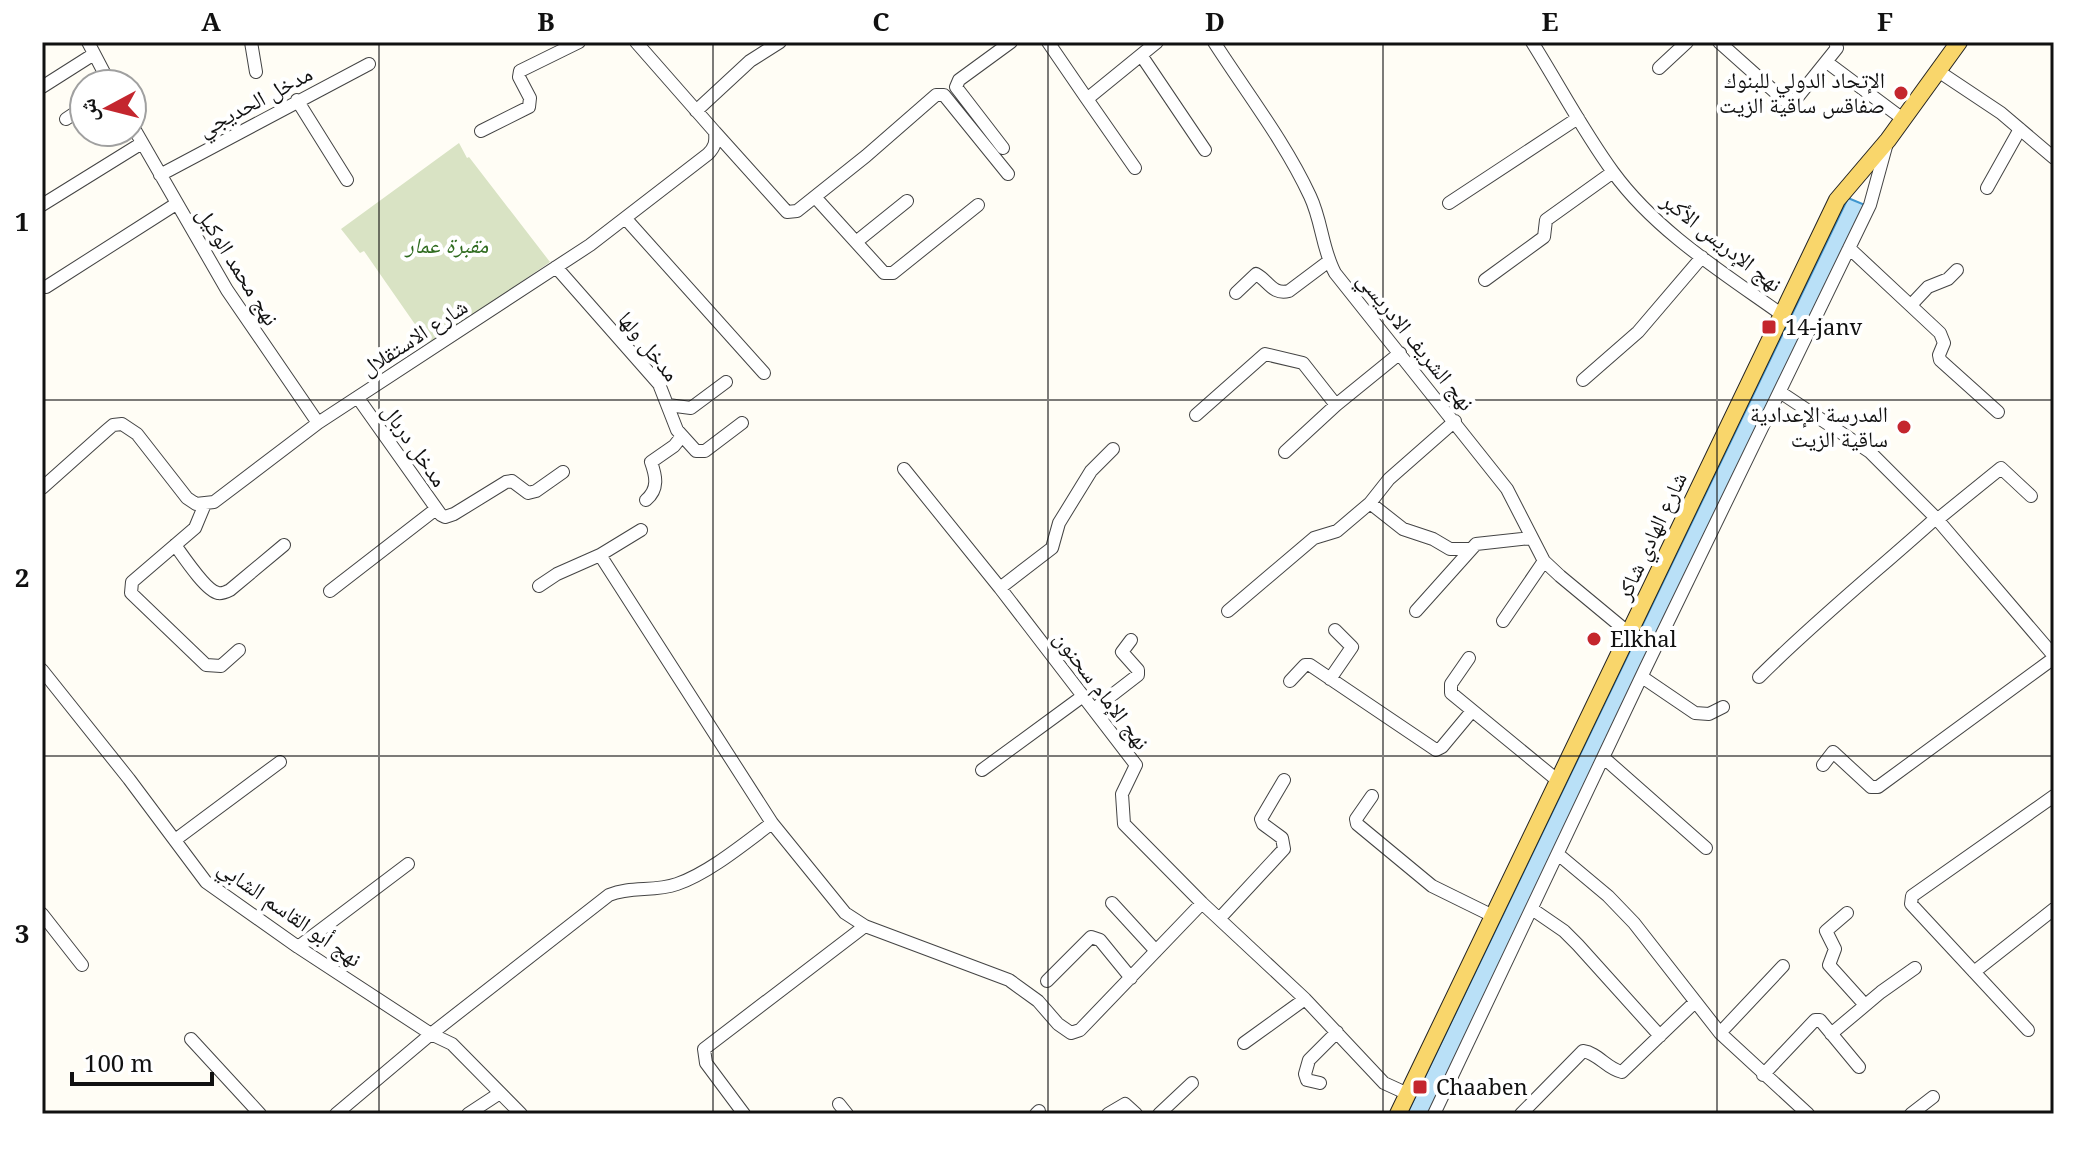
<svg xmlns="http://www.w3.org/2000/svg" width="2096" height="1156" viewBox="0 0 2096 1156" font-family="'Noto Serif','Noto Naskh Arabic',serif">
<rect width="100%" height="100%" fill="#fffdf5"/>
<path fill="#d9e3c4" d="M459,143l8,15 2,-1 81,105 -91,63 -31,18 -64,-92 -4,2 -19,-24z"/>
<path fill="#b9e0f7" stroke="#3f96cf" stroke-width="2" d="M1848,198l17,7 -437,909h-21z"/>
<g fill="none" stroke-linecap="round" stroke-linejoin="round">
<defs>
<path id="minor" d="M88,42l22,42
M251,42l5,30
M1048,42l39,57
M1214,42c32,50 71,100 96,154 12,25 12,53 25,77l172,216 37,72 16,15 70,58
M1532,42c27,43 51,89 81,130 43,59 109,100 168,142
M1719,42l65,58 12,-1 41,-51 -2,-6
M1141,55l64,95
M1828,63l75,56
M1659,68l28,-26
M1938,71l63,42 53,45
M42,87l52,-33
M297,100l50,80
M696,111l54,-50 30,-19
M66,119l18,-12
M132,125l95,165 91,133
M481,131l48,-24 1,-9 -11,-21 1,-6 59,-29
M715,132l72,80 10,-1 69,-55 70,-61h8l64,79
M1003,148l-47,-61 3,-7 52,-38
M1135,168l-48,-69 70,-57
M160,175l209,-111
M1987,188l33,-59
M815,197l69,76h9l85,-68
M1449,203l129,-85
M42,205l100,-62
M626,219l138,154
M856,242l51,-41
M1849,248l91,85 4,10 -5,12 1,5 58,52
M556,267l103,117 18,46 19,21h9l37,-28
M1485,280l59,-43 2,-17 67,-48
M46,287l130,-83
M1236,293l20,-19c13,7 16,21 33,17l40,-30
M1911,305l17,-18 20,-8 9,-9
M1583,380l55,-48 64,-75
M1780,392l90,60 66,66 118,138
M358,398l83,117 4,2 9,-3 52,-32 6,-1 16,12 8,-2 27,-19
M668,405l23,3 35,-26
M1196,415l69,-61 38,9 33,42
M1285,452l51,-47 64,-52
M904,469l96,119 136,177 -14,29 2,30 78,79 103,96 79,84 24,11
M42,488l64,-57 7,-6 9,-1 15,10 50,64 9,6 18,-2 104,-79 272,-178 118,-91c7,-7 8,-12 7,-22l-79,-90
M646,500c13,-11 10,-24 5,-38l23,-16 8,-10
M1370,503l33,26 30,10 17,10h19
M205,504l-10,24 -63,54 -1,11 75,72 15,1 18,-16
M1938,519l63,-51 30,28
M175,545c8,11 31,46 43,48 4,1 8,-1 12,-3l54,-45
M600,555l41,-25
M539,586l18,-12 43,-19 172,268 73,90 20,13 144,54 29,21 20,23 13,9 9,-3 122,-127
M1000,588l52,-40 7,-25 32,-52 22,-22
M330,591l106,-82
M1228,611l86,-73 23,-7 33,-28 19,-24 66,-58
M1416,611l60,-67 55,-6
M1503,621l41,-60
M1469,658l-18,26v9l106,87
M42,670l87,109 77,103 92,65 133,87 21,10 69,70
M1642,677l53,36 14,1 14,-7
M1759,677c56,-56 118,-106 177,-159
M1330,679l22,-32 -17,-17
M1290,681l15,-16h5l126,85 6,-3 30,-36
M1094,709l44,-34v-5l-16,-18 9,-12
M1604,758l102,90
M1823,765l10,-13 38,35h7l176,-129
M982,770l101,-74
M1372,796l-16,23 1,5 75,62 61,30
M175,840l105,-78
M1559,855l49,41 26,27 86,110 88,81
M1112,903l44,48
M1532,909l32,22 14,14 82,91
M1847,913l-21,18 9,18 -6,16 36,40
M42,914l40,51
M1220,918l64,-69 -2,-11 -19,-14 -2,-5 23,-39
M298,947l110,-83
M1974,972l80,-63
M1047,981l44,-44 9,3 31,38
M2028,1030l-117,-126 1,-8 142,-100
M1720,1033l63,-67
M1831,1034l50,-42 34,-24
M191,1039l69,75
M1244,1043l61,-44
M1763,1075l52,-55h5l39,47
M1320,1083l-13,-3 -2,-6 4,-14 28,-28
M839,1104l8,10
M336,1114l95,-80 178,-139c22,-9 45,-3 68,-11 32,-11 68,-41 95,-61
M468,1114l32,-21
M744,1114l-38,-51 -2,-14 161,-123
M1036,1114l3,-3
M1108,1114l17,-10 11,10
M1159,1114l33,-31
M1434,1114l212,-447 224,-462 17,-62
M1521,1114l62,-63c15,2 24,18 39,21l73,-70
M1911,1114l22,-17"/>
<path id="major" d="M1398,1114l439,-914 51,-60 71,-98"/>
</defs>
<use href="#minor" stroke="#444" stroke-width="14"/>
<use href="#major" stroke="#222" stroke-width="18"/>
<use href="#minor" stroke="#fff" stroke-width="12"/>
<use href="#major" stroke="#f9d66b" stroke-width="16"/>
</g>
<path fill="none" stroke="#111" stroke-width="2" stroke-opacity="0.55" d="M379,42v1072M713,42v1072M1048,42v1072M1383,42v1072M1717,42v1072M42,400h2012M42,756h2012"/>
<g fill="#c4262e" stroke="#fff" stroke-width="3">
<circle cx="1901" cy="93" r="8"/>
<rect x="1761" y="319" width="16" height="16" rx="4"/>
<circle cx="1904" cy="427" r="8"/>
<circle cx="1594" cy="639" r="8"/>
<rect x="1412" y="1079" width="16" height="16" rx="4"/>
</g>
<g text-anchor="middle" stroke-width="8" stroke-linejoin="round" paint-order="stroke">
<g font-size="22" fill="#111" stroke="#fff" text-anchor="start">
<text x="1885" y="88" text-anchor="end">الإتحاد الدولي للبنوك<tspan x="1885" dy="25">صفاقس ساقية الزيت</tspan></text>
<text x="1785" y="335">14-janv</text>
<text x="1888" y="422" text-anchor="end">المدرسة الإعدادية<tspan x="1888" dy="25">ساقية الزيت</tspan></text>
<text x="1610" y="647">Elkhal</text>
<text x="1436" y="1095">Chaaben</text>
</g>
<g font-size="22" fill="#111" stroke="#fff">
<text transform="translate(255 101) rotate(-28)" y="8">مدخل الحديجي</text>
<text transform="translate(1722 242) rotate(38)" y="8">نهج الإدريس الأكبر</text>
<text transform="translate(238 266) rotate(58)" y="8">نهج محمد الوكيل</text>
<text transform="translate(414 337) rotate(-33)" y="8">شارع الاستقلال</text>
<text transform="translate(1416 341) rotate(51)" y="8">نهج الشريف الادريسي</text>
<text transform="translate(649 346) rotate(51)" y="8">مدخل ولها</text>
<text transform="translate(415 445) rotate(55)" y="8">مدخل دربال</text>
<text transform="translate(1651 536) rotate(-65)" y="8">شارع الهادي شاكر</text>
<text transform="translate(1102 690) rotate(53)" y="8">نهج الإمام سحنون</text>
<text transform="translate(290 913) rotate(35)" y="8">نهج أبو القاسم الشابي</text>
</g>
<g font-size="22" font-style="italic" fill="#2f6b1f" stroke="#fff">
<text x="447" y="253">مقبرة عمار</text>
</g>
</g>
<rect width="2096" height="1156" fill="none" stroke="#ffffff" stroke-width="88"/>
<g transform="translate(108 108) rotate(263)"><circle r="38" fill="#ffffff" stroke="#a0a0a0" stroke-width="2"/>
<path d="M0-6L14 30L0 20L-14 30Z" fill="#c4262e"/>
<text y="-12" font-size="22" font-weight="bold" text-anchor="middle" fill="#111111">ش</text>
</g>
<path d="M72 1072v12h140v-12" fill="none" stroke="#111111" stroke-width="4"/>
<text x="84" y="1072" font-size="24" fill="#111111" stroke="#ffffff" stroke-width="6" paint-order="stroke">100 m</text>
<rect x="44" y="44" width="2008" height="1068" fill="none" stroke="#111" stroke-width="3"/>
<g font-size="26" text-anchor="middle" font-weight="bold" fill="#111">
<text x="211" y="31">A</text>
<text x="546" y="31">B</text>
<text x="881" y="31">C</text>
<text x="1215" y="31">D</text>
<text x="1550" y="31">E</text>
<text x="1885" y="31">F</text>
<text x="22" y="231">1</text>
<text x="22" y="587">2</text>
<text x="22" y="943">3</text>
</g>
</svg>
